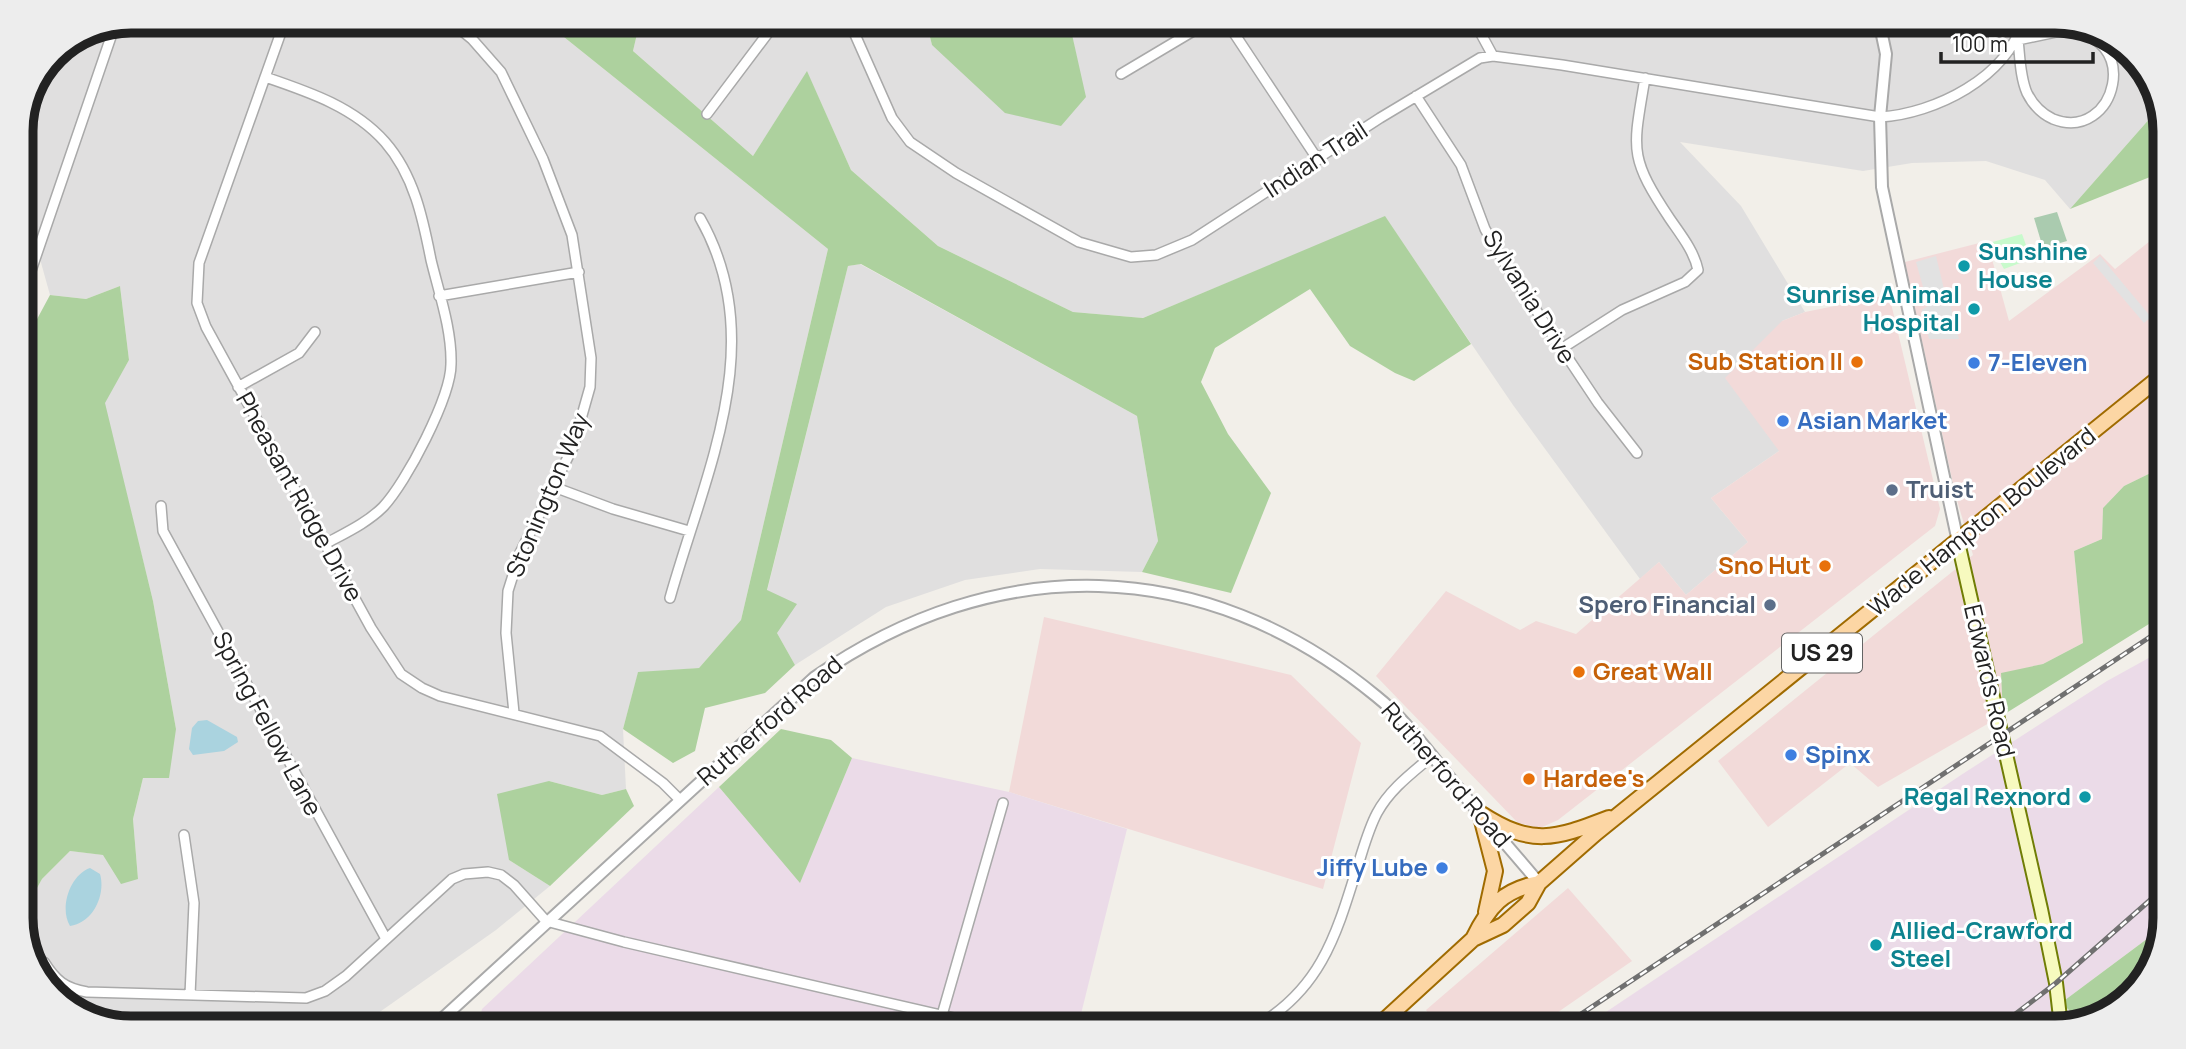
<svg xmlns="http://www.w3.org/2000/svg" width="2186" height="1049" viewBox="0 0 2186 1049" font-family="Manrope,sans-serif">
<rect width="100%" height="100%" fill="#f2efe9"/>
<path fill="#e0dfdf" d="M132,21h412l284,228 -87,371 -42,48 -61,5 -15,56 3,60 -24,6 -53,-14 -40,79 41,26 -54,44 -139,98h-225l-49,-11 -43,-38 -19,-54v-8l21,-38 28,-28 34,4 34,24 -5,-60 10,-41 33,-49 -23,-128 -49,-198 25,-43 -9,-74 -34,13 -36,-4 -20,-72 -4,-95 10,-36 18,-39z
M640,21h286l6,24 153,52 -16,-76h985l49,11 43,38 13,38 -89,101 -25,-29 -59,-19 -74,2 -49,8 -183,-29 61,64 64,106 -23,9 -3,130 -68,47 37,44 -62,53 -27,-33 -19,17 -127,-174 -128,-188 -242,101 -70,-6 -135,-66 -87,-76 -44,-98 -54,84 -120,-105z
M860,264l277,152 21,125 -16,31 -102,-3 -75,11 -79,27 -91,58 -18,-32 -10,-42 81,-325z"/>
<path fill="#f2dad9" d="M2165,229v237l-41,20 -21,22 -1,31 -28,12 9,92 -40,21 -42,10 2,41 -125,72 -28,-24 -82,64 -50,-66 255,-206 -18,-62 -50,-231 82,-21 22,80 91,-67 15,15z
M1889,295l51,214 -5,17 -377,294 -18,8 -22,-5 -142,-147 70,-85 74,39 16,-9 40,13 83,-72 27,33 62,-53 -37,-44 68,-47 -54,-73 57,-57 23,-9z
M1044,617l247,58 70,68 -38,146 -314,-97z
M1568,888l64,73 -97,67h-97l-12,-18z"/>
<path fill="#ebdbe8" d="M2165,649l-2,278 -102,76 -1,23 -478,2 379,-253 146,-94z
M852,758l157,34 118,37 -47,189 40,10h-643l5,-19 237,-222 81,95z"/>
<path fill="#add19e" d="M544,21h96l-7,30 120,105 54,-85 44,99 87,76 135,66 70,6 242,-102 86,128 -57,37 -19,-8 -45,-27 -40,-57 -95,59 -14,34 27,52 43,59 -40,100 -89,-21 16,-31 -21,-125 -276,-152 -13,2 -81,324 30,14 -20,29 18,32 -30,28 -60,15 -10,43 -22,12 -50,-34 15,-57 61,-4 42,-48 87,-371z
M926,21h143l17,76 -25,29 -56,-13 -73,-68z
M36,92l-10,36 4,95 -9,14v-112z
M2159,108l6,17v46l-95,38z
M120,286l9,74 -24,43 48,198 23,128 -7,49h-26l-10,41 5,60 -17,5 -18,-29 -33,-4 -28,28 -21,38v-386l9,-31 -9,-28v-123l29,-54 36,4z
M2165,466v148l-162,101 -2,-42 42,-9 40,-21 -9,-92 28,-12 1,-31 21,-22z
M781,729l50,11 21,18 -52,125 -81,-96z
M549,781l53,14 24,-6 8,17 -84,80 -41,-26 -12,-66z
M2163,927l-9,39 -38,44 -27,8 -12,-1 -16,-14z"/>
<path fill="#aacbaf" d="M2057,212l10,29 -24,7 -9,-30z"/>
<path fill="#c8facc" d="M2022,234l9,25 -27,10 -9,-16 -7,1 -3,-10z"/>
<path fill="#e2e2e2" d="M1936,256l8,33 -19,5 -9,-32z
M2100,256l51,61 -7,6 -51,-60z
M1947,293l12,46h-30l-7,-29z"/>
<path fill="#aad3df" d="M207,720l30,17 1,5 -14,9 -31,4 -4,-6 3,-21 6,-7z
M90,868l10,6c6,21 -7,49 -30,52 -11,-18 0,-51 20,-58z"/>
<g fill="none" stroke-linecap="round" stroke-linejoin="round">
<defs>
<path id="minor" d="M285,21l-86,242 -2,40 9,24 165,301 30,46 21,14 18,8 160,40 63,47 17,17
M450,21l22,18 29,33 42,87 29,76 19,123 -1,29 -17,60 -53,106 -12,38 -2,42 8,80
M849,21l43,97 18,24 46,31 123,69 52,15 25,-2 36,-15 188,-122 100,-60 13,-2 69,9 318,52c54,-3 129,-40 142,-96
M1226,21l92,139
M1474,21l19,35
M2061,31c85,0 55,113 -8,88 -11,-5 -20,-14 -26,-26 -7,-16 -7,-36 -9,-53z
M1121,74l89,-53
M265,77c44,15 89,30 120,65 29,33 38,77 46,118 8,33 21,70 20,104 0,33 -45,119 -68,143 -16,16 -38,26 -58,37
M1416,96l45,69 24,64 17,30 96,144 39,50
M707,114l70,-93
M439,296l140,-24
M21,300l93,-272
M1561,349l61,-39 63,-28 13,-12c-4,-19 -17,-35 -28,-51 -42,-63 -37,-69 -25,-141
M238,387l61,-34 16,-21
M554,487l59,22 76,22
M161,506l2,25 222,406
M670,598c35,-125 101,-256 30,-380
M184,835l10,68 -4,92
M44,962c12,19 21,26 43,30l219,6 19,-7 21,-15 106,-97 12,-5 24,-2 13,3 13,10 32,36 78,21 373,86
M942,1015l61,-212
M1253,1028c67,-37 83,-92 104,-160 6,-18 11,-38 20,-55 13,-24 35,-40 55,-57"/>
<path id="tertiary" d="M1879,21l7,33 -6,63 2,70 76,355
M432,1028l383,-351c181,-126 389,-123 561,19 29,23 51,54 74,82 29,36 60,70 89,105"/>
<path id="secondary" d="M1958,542l83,367 15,74 5,43"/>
<path id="primary" d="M1480,813c52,34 74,26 129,5
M1480,813l15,58 -9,41
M1473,939c16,-33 30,-49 66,-56
M1376,1028l97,-89 30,-14 25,-22 11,-20 57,-50 569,-460"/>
</defs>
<use href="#minor" stroke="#a9a9a9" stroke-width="12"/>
<use href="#tertiary" stroke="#a9a9a9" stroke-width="14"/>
<use href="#secondary" stroke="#707d05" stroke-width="16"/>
<use href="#primary" stroke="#a06b00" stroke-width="18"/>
<use href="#minor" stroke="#fff" stroke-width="9"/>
<use href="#tertiary" stroke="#fff" stroke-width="10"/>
<use href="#secondary" stroke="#f7fabf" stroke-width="12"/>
<use href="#primary" stroke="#fcd6a4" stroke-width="14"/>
<defs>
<path id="rail" d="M1560,1028l605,-401
M1997,1028l59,-45 109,-96"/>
</defs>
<use href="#rail" stroke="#707070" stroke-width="5"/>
<use href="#rail" stroke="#fff" stroke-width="2.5" stroke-dasharray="8" stroke-linecap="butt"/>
</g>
<g fill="#0f9aa8" stroke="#fff" stroke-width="2.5">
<circle cx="1964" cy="266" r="7"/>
<circle cx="1974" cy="309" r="7"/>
<circle cx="2085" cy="797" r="7"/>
<circle cx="1876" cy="945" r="7"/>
</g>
<g fill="#e8710a" stroke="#fff" stroke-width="2.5">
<circle cx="1857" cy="362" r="7"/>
<circle cx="1825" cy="566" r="7"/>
<circle cx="1579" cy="672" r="7"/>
<circle cx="1529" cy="779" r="7"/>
</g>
<g fill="#3f7fe0" stroke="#fff" stroke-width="2.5">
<circle cx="1974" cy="363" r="7"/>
<circle cx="1783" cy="421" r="7"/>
<circle cx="1791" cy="755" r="7"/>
<circle cx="1442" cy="868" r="7"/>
</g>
<g fill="#5c6f8a" stroke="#fff" stroke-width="2.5">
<circle cx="1892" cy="490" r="7"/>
<circle cx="1770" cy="605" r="7"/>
</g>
<g text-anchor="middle" stroke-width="6" stroke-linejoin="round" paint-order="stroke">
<rect fill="#fff" stroke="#646464" stroke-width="2" x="1782" y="633.5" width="80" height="39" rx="5"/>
<g font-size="23" font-weight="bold" fill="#222">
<text x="1822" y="661">US 29</text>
</g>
<g font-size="24" fill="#222" stroke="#fff">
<text transform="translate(1316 160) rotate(-33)" y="8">Indian Trail</text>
<text transform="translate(1529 297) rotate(58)" y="8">Sylvania Drive</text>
<text transform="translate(548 495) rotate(-67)" y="8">Stonington Way</text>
<text transform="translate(299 497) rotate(61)" y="8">Pheasant Ridge Drive</text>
<text transform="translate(1982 522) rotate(-39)" y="8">Wade Hampton Boulevard</text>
<text transform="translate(1989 681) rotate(77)" y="8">Edwards Road</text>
<text transform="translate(770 721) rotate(-41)" y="8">Rutherford Road</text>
<text transform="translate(267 724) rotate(62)" y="8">Spring Fellow Lane</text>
<text transform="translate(1446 775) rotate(49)" y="8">Rutherford Road</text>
</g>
<g font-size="24" font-weight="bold" fill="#0d838f" stroke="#fff" text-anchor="start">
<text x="1978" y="260">Sunshine<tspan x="1978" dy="28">House</tspan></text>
<text x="1960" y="303" text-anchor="end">Sunrise Animal<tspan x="1960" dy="28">Hospital</tspan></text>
<text x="2071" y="805" text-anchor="end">Regal Rexnord</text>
<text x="1890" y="939">Allied-Crawford<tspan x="1890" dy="28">Steel</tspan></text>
</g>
<g font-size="24" font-weight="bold" fill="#c56008" stroke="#fff" text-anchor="end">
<text x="1843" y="370">Sub Station II</text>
<text x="1811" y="574">Sno Hut</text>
<text x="1593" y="680" text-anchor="start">Great Wall</text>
<text x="1543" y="787" text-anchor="start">Hardee's</text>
</g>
<g font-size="24" font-weight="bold" fill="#366cbe" stroke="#fff" text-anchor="start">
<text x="1988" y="371">7-Eleven</text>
<text x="1797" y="429">Asian Market</text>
<text x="1805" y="763">Spinx</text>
<text x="1428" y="876" text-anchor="end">Jiffy Lube</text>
</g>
<g font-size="24" font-weight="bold" fill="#4e5e75" stroke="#fff" text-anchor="start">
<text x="1906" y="498">Truist</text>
<text x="1756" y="613" text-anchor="end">Spero Financial</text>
</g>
</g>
<path d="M0 0H2186V1049H0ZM131 33H2055A98 98 0 0 1 2153 131V918A98 98 0 0 1 2055 1016H131A98 98 0 0 1 33 918V131A98 98 0 0 1 131 33Z" fill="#ededed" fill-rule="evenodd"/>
<path fill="none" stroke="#222" stroke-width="9" d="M131 33H2055A98 98 0 0 1 2153 131V918A98 98 0 0 1 2055 1016H131A98 98 0 0 1 33 918V131A98 98 0 0 1 131 33Z"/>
<path d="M1941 52v10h152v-10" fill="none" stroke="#222222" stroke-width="3.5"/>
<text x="1952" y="52" font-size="21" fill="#222222" stroke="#ffffff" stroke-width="5" paint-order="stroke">100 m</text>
</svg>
